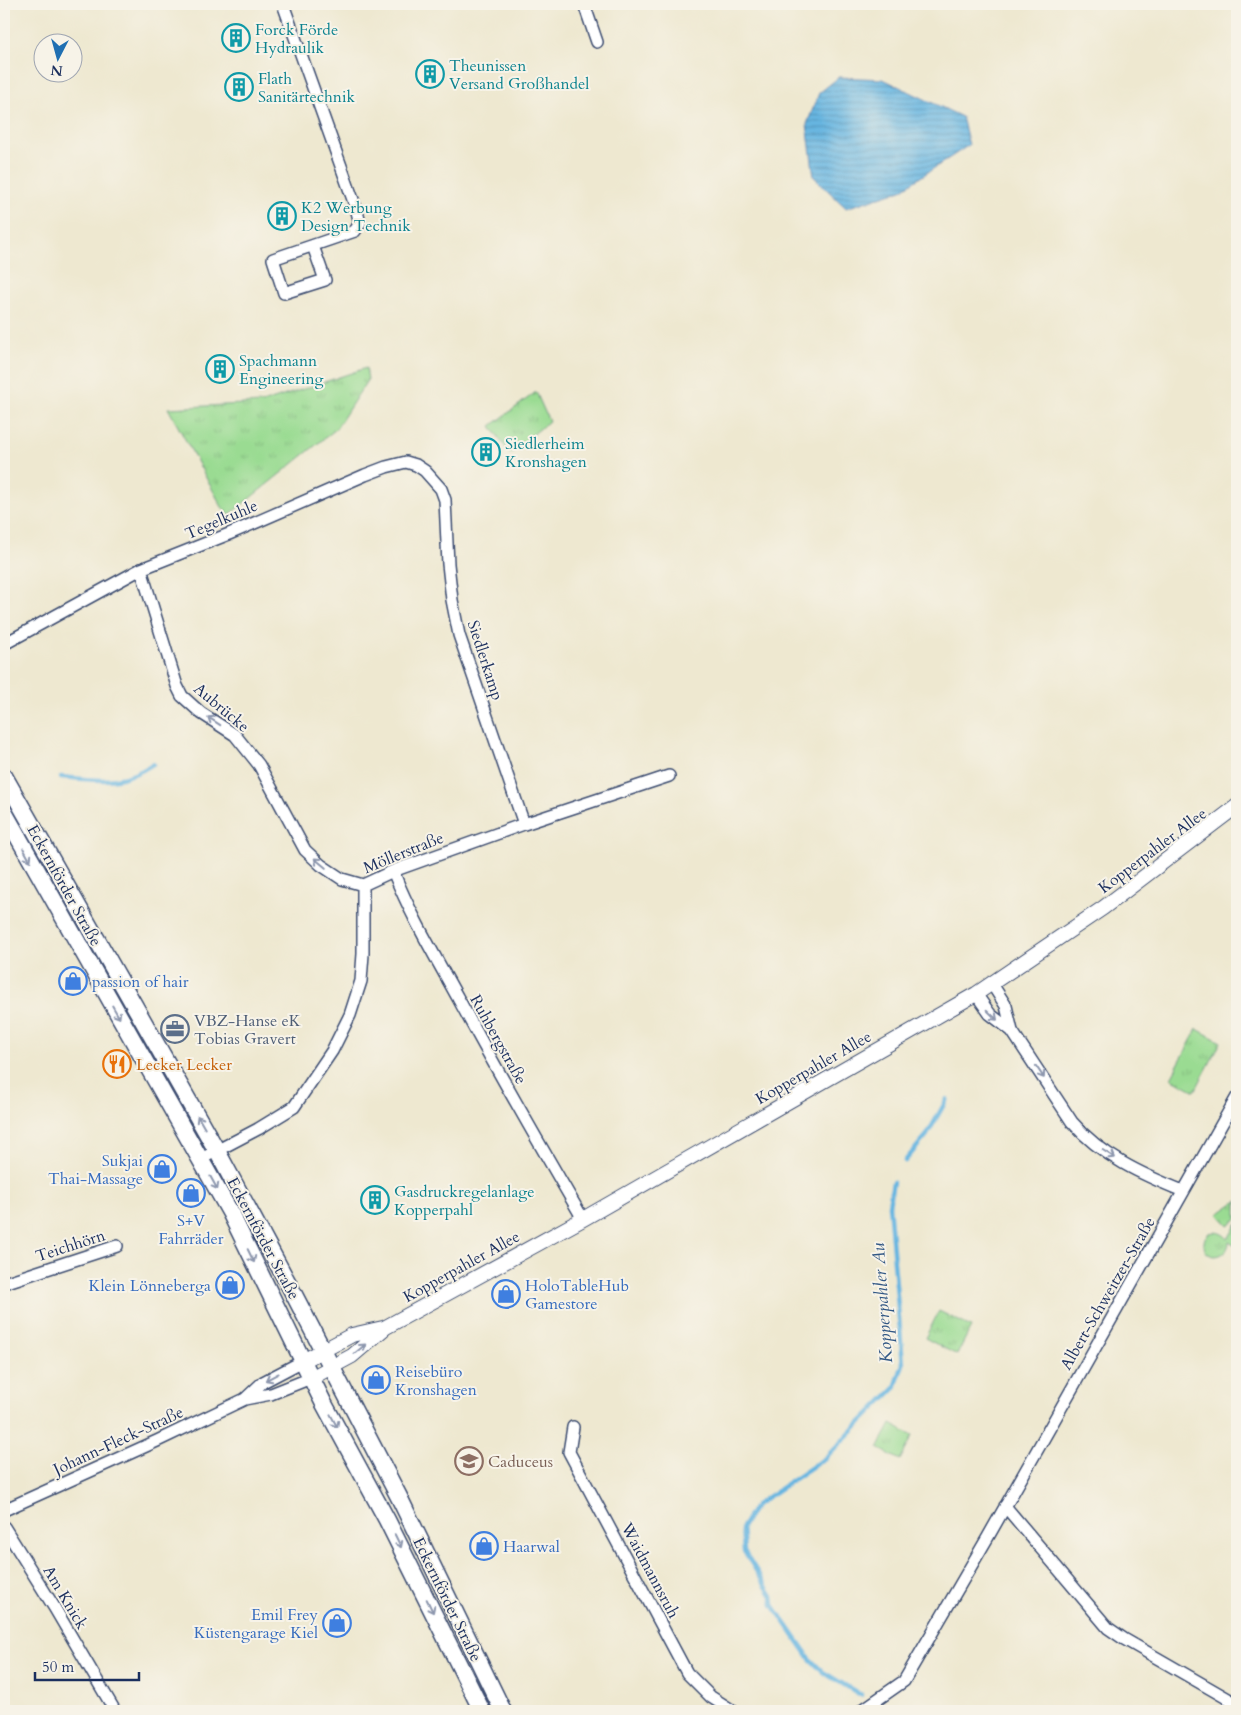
<svg xmlns="http://www.w3.org/2000/svg" width="1241" height="1715" viewBox="0 0 1241 1715" font-family="Cardo,serif">
<defs>
<pattern id="park-tufts" width="24" height="20" patternUnits="userSpaceOnUse" patternTransform="scale(1.25)"><rect width="24" height="20" fill="#9adb92"/><path d="M3 7l-1-3M5 7V3M7 7l1-3M15 17l-1-3M17 17v-4M19 17l1-3" fill="none" stroke="#84bc80"/></pattern>
<pattern id="water-rules" width="6" height="5" patternUnits="userSpaceOnUse" patternTransform="scale(1.25)"><rect width="6" height="5" fill="#67b6e1"/><path d="M0 2.5h6" fill="none" stroke="#5494ba"/></pattern>
</defs>
<rect width="100%" height="100%" fill="#f7f3e8"/>
<filter id="ink" filterUnits="userSpaceOnUse"><feTurbulence type="fractalNoise" baseFrequency=".02" numOctaves="2"/><feDisplacementMap in="SourceGraphic" scale="10" xChannelSelector="R" yChannelSelector="G"/><feConvolveMatrix kernelMatrix="1 2 1 2 8 2 1 2 1" color-interpolation-filters="sRGB"/></filter>
<filter id="wash" filterUnits="userSpaceOnUse"><feTurbulence type="fractalNoise" baseFrequency=".0096" numOctaves="4" result="noise"/><feDisplacementMap in="SourceGraphic" scale="20" xChannelSelector="R" yChannelSelector="G"/><feGaussianBlur stdDeviation="1.12" result="paint"/><feColorMatrix in="noise" values="0 0 0 0 0 0 0 0 0 0 0 0 0 0 0 0 0 1.4 0 .05"/><feComposite in="paint" operator="in"/></filter>
<g filter="url(#wash)">
<rect width="100%" height="100%" fill="#eee8d0"/>
<path fill="#9adb92" stroke="#5a8578" d="M100,961l53,94 -1,1h-2l-53,-94z
M461,1650h4l20,41 -1,4 -2,-1z"/>
<path fill="url(#park-tufts)" stroke="#5a8578" d="M366,368l2,11 -32,50 -107,86 -7,-8 -54,-99 94,-5z
M536,392l13,29 -39,33 -19,-28z
M1197,1029l24,13 -26,49 -24,-13z
M1237,1201v18l-9,6 -10,-11z
M1237,1223v24l-8,-5c-1,17 -24,19 -25,3 -1,-16 16,-16 24,-6z
M939,1311l32,16 -14,28 -32,-17z
M891,1424l22,12 -13,24 -22,-12z"/>
<path fill="url(#water-rules)" stroke="#4172a0" d="M839,77l44,2 79,38 7,28 -68,45 -55,18 -32,-31 -7,-53 12,-31z"/>
<g fill="none" stroke-linecap="round" stroke-linejoin="round">
<path stroke="#67b6e1" stroke-width="4.5" d="M61,777c37,3 59,9 92,-13
M905,1161l22,-26 20,-36
M861,1695l-38,-23 -12,-12 -38,-55 -1,-9 -28,-45 -2,-24 14,-22 69,-47 70,-70 8,-24 -14,-159 4,-23"/>
</g>
</g>
<g filter="url(#ink)">
<g fill="none" stroke-linecap="round" stroke-linejoin="round">
<defs>
<path id="minor" d="M283,4l73,204 4,15 -5,8 -82,28 11,34 41,-13 -12,-34
M584,4l13,38
M141,569l36,117 5,10 19,17 34,22 24,30 46,85 16,15 21,14 21,6
M4,644l137,-75 88,-35 136,-59 21,-8 20,-5 10,3 9,6 16,18 4,11 3,64 4,36 7,35 65,189
M393,871c18,45 43,87 66,129 40,74 82,147 124,219
M992,984l14,22 6,25 60,91c29,34 71,53 111,69
M976,994l14,20 22,17
M201,1159l57,-30 36,-22 38,-56 18,-36 11,-34 2,-27v-69l30,-14 131,-47 145,-48
M4,1283l113,-37
M245,1399l18,-17 40,-21
M573,1427l-4,25 118,221 24,24 22,14
M1005,1506l103,122 16,11 113,65
M4,1510l153,-69 88,-42 26,-5 40,-16
M4,1527l50,80 61,104
M861,1711l43,-30 84,-144 249,-440"/>
<path id="tertiary" d="M303,1361l49,-26 31,-7
M311,1378l41,-22 34,-29 197,-108 393,-225 127,-86 134,-102"/>
<path id="secondary" d="M4,776l213,375 72,134 110,212 104,214
M4,812l226,400 93,190 64,118 95,191"/>
</defs>
<use href="#minor" stroke="#3b4b6f" stroke-width="14"/>
<use href="#tertiary" stroke="#3b4b6f" stroke-width="16"/>
<use href="#secondary" stroke="#3b4b6f" stroke-width="19"/>
<use href="#minor" stroke="#fff" stroke-width="11"/>
<use href="#tertiary" stroke="#fff" stroke-width="14"/>
<use href="#secondary" stroke="#fff" stroke-width="16"/>
</g>
<defs><path id="oneway-shaft" d="M-6 0H5M1.5-3L5.5 0L1.5 3" fill="none" stroke-width="1.6" stroke-linecap="round" stroke-linejoin="round" transform="scale(1.25)"/></defs>
<g stroke="#8d97ae">
<use href="#oneway-shaft" transform="translate(214 721) rotate(-147)"/>
<use href="#oneway-shaft" transform="translate(27 855) rotate(61)"/>
<use href="#oneway-shaft" transform="translate(320 863) rotate(-140)"/>
<use href="#oneway-shaft" transform="translate(116 1012) rotate(60)"/>
<use href="#oneway-shaft" transform="translate(992 1015) rotate(44)"/>
<use href="#oneway-shaft" transform="translate(1040 1072) rotate(56)"/>
<use href="#oneway-shaft" transform="translate(201 1122) rotate(-120)"/>
<use href="#oneway-shaft" transform="translate(1109 1154) rotate(32)"/>
<use href="#oneway-shaft" transform="translate(214 1183) rotate(61)"/>
<use href="#oneway-shaft" transform="translate(251 1256) rotate(64)"/>
<use href="#oneway-shaft" transform="translate(360 1349) rotate(-40)"/>
<use href="#oneway-shaft" transform="translate(272 1377) rotate(152)"/>
<use href="#oneway-shaft" transform="translate(334 1421) rotate(62)"/>
<use href="#oneway-shaft" transform="translate(398 1541) rotate(64)"/>
<use href="#oneway-shaft" transform="translate(430 1606) rotate(64)"/>
</g>
</g>
<defs>
<symbol id="building-ring" viewBox="-11 -11 22 22"><circle r="9.5" fill="#f7f3e8" stroke="#0f9aa8" stroke-width="1.5"/><path d="M-4-6H4V6H1V3H-1V6H-4ZM-2.5-4.3h1.7v1.8h-1.7ZM.8-4.3h1.7v1.8H.8ZM-2.5-1h1.7V.8h-1.7ZM.8-1h1.7V.8H.8Z" fill="#0f9aa8"/></symbol>
<symbol id="shop-ring" viewBox="-11 -11 22 22"><circle r="9.5" fill="#f7f3e8" stroke="#3f7fe0" stroke-width="1.5"/><path d="M-5-2.5h2.3a2.7 3.5 0 0 1 5.4 0H5L5.5 6h-11ZM-1.5-2.5h3a1.5 2.3 0 0 0-3 0Z" fill="#3f7fe0"/></symbol>
<symbol id="office-ring" viewBox="-11 -11 22 22"><circle r="9.5" fill="#f7f3e8" stroke="#5c6f8a" stroke-width="1.5"/><path d="M-6-3h4V-5.5h4V-3h4V5H-6ZM-1-4.5V-3h2v-1.5ZM-6 0V1H6V0Z" fill="#5c6f8a"/></symbol>
<symbol id="restaurant-ring" viewBox="-11 -11 22 22"><circle r="9.5" fill="#f7f3e8" stroke="#e8710a" stroke-width="1.5"/><path d="M-5-6h1v4h1v-4h1v4h1v-4h1v5L-1.5 .5V6h-2V.5L-5-1ZM5-6V6H3V1.5H1.5Q1.5-4 5-6Z" fill="#e8710a"/></symbol>
<symbol id="university-ring" viewBox="-11 -11 22 22"><circle r="9.5" fill="#f7f3e8" stroke="#8d6e63" stroke-width="1.5"/><path d="M0-5L7-2L0 1L-7-2ZM-4 1L0 2.5L4 1V4Q0 6-4 4Z" fill="#8d6e63"/></symbol>
</defs>
<g fill-rule="evenodd">
<use href="#building-ring" x="220" y="22" width="32" height="32"/>
<use href="#building-ring" x="414" y="58" width="32" height="32"/>
<use href="#building-ring" x="223" y="71" width="32" height="32"/>
<use href="#building-ring" x="266" y="200" width="32" height="32"/>
<use href="#building-ring" x="204" y="353" width="32" height="32"/>
<use href="#building-ring" x="470" y="436" width="32" height="32"/>
<use href="#shop-ring" x="57" y="965" width="32" height="32"/>
<use href="#office-ring" x="159" y="1013" width="32" height="32"/>
<use href="#restaurant-ring" x="101" y="1048" width="32" height="32"/>
<use href="#shop-ring" x="146" y="1153" width="32" height="32"/>
<use href="#shop-ring" x="175" y="1177" width="32" height="32"/>
<use href="#building-ring" x="359" y="1184" width="32" height="32"/>
<use href="#shop-ring" x="214" y="1269" width="32" height="32"/>
<use href="#shop-ring" x="490" y="1278" width="32" height="32"/>
<use href="#shop-ring" x="360" y="1364" width="32" height="32"/>
<use href="#university-ring" x="453" y="1445" width="32" height="32"/>
<use href="#shop-ring" x="468" y="1530" width="32" height="32"/>
<use href="#shop-ring" x="321" y="1607" width="32" height="32"/>
</g>
<g text-anchor="middle" stroke-width="4" stroke-linejoin="round" paint-order="stroke">
<g font-size="16" fill="#0d838f" stroke="#f7f3e8" text-anchor="start">
<text x="255" y="35">Forck Förde<tspan x="255" dy="18">Hydraulik</tspan></text>
<text x="449" y="71">Theunissen<tspan x="449" dy="18">Versand Großhandel</tspan></text>
<text x="258" y="84">Flath<tspan x="258" dy="18">Sanitärtechnik</tspan></text>
<text x="301" y="213">K2 Werbung<tspan x="301" dy="18">Design Technik</tspan></text>
<text x="239" y="366">Spachmann<tspan x="239" dy="18">Engineering</tspan></text>
<text x="505" y="449">Siedlerheim<tspan x="505" dy="18">Kronshagen</tspan></text>
<text x="394" y="1197">Gasdruckregelanlage<tspan x="394" dy="18">Kopperpahl</tspan></text>
</g>
<g font-size="16" fill="#1b2f5e" stroke="#f7f3e8">
<text transform="translate(221 519) rotate(-23)" y="6">Tegelkuhle</text>
<text transform="translate(486 660) rotate(72)" y="6">Siedlerkamp</text>
<text transform="translate(222 707) rotate(40)" y="6">Aubrücke</text>
<text transform="translate(1152 850) rotate(-37)" y="6">Kopperpahler Allee</text>
<text transform="translate(403 852) rotate(-22)" y="6">Möllerstraße</text>
<text transform="translate(65 885) rotate(61)" y="6">Eckernförder Straße</text>
<text transform="translate(499 1039) rotate(61)" y="6">Ruhbergstraße</text>
<text transform="translate(813 1067) rotate(-30)" y="6">Kopperpahler Allee</text>
<text transform="translate(264 1238) rotate(62)" y="6">Eckernförder Straße</text>
<text transform="translate(70 1245) rotate(-18)" y="6">Teichhörn</text>
<text transform="translate(461 1266) rotate(-29)" y="6">Kopperpahler Allee</text>
<text transform="translate(1107 1293) rotate(-60)" y="6">Albert-Schweitzer-Straße</text>
<text transform="translate(118 1440) rotate(-25)" y="6">Johann-Fleck-Straße</text>
<text transform="translate(651 1570) rotate(62)" y="6">Waidmannsruh</text>
<text transform="translate(66 1597) rotate(59)" y="6">Am Knick</text>
<text transform="translate(448 1599) rotate(64)" y="6">Eckernförder Straße</text>
</g>
<g font-size="16" fill="#366cbe" stroke="#f7f3e8" text-anchor="start">
<text x="92" y="987">passion of hair</text>
<text x="143" y="1166" text-anchor="end">Sukjai<tspan x="143" dy="18">Thai-Massage</tspan></text>
<text x="191" y="1226" text-anchor="middle">S+V<tspan x="191" dy="18">Fahrräder</tspan></text>
<text x="211" y="1291" text-anchor="end">Klein Lönneberga</text>
<text x="525" y="1291">HoloTableHub<tspan x="525" dy="18">Gamestore</tspan></text>
<text x="395" y="1377">Reisebüro<tspan x="395" dy="18">Kronshagen</tspan></text>
<text x="503" y="1552">Haarwal</text>
<text x="318" y="1620" text-anchor="end">Emil Frey<tspan x="318" dy="18">Küstengarage Kiel</tspan></text>
</g>
<g font-size="16" fill="#4e5e75" stroke="#f7f3e8" text-anchor="start">
<text x="194" y="1026">VBZ-Hanse eK<tspan x="194" dy="18">Tobias Gravert</tspan></text>
</g>
<g font-size="16" fill="#c56008" stroke="#f7f3e8" text-anchor="start">
<text x="136" y="1070">Lecker Lecker</text>
</g>
<g font-size="16" fill="#785e54" stroke="#f7f3e8" text-anchor="start">
<text x="488" y="1467">Caduceus</text>
</g>
<g font-size="18" font-style="italic" fill="#325885" stroke="#f7f3e8">
<text transform="translate(882 1303) rotate(-94)" y="6">Kopperpahler Au</text>
</g>
</g>
<rect width="1241" height="1715" fill="none" stroke="#f7f3e8" stroke-width="20"/>
<g transform="translate(58 58) rotate(186)"><circle r="24" fill="#f7f3e8" stroke="#9fa5b1"/>
<path d="M0-4L9 19L0 12L-9 19Z" fill="#1f6fb2"/>
<text y="-8" font-size="14" font-weight="bold" text-anchor="middle" fill="#1b2f5e">N</text>
</g>
<path d="M35 1672v8h104v-8" fill="none" stroke="#1b2f5e" stroke-width="2.5"/>
<text x="42" y="1672" font-size="15" fill="#1b2f5e" stroke="#f7f3e8" stroke-width="4" paint-order="stroke">50 m</text>
</svg>
